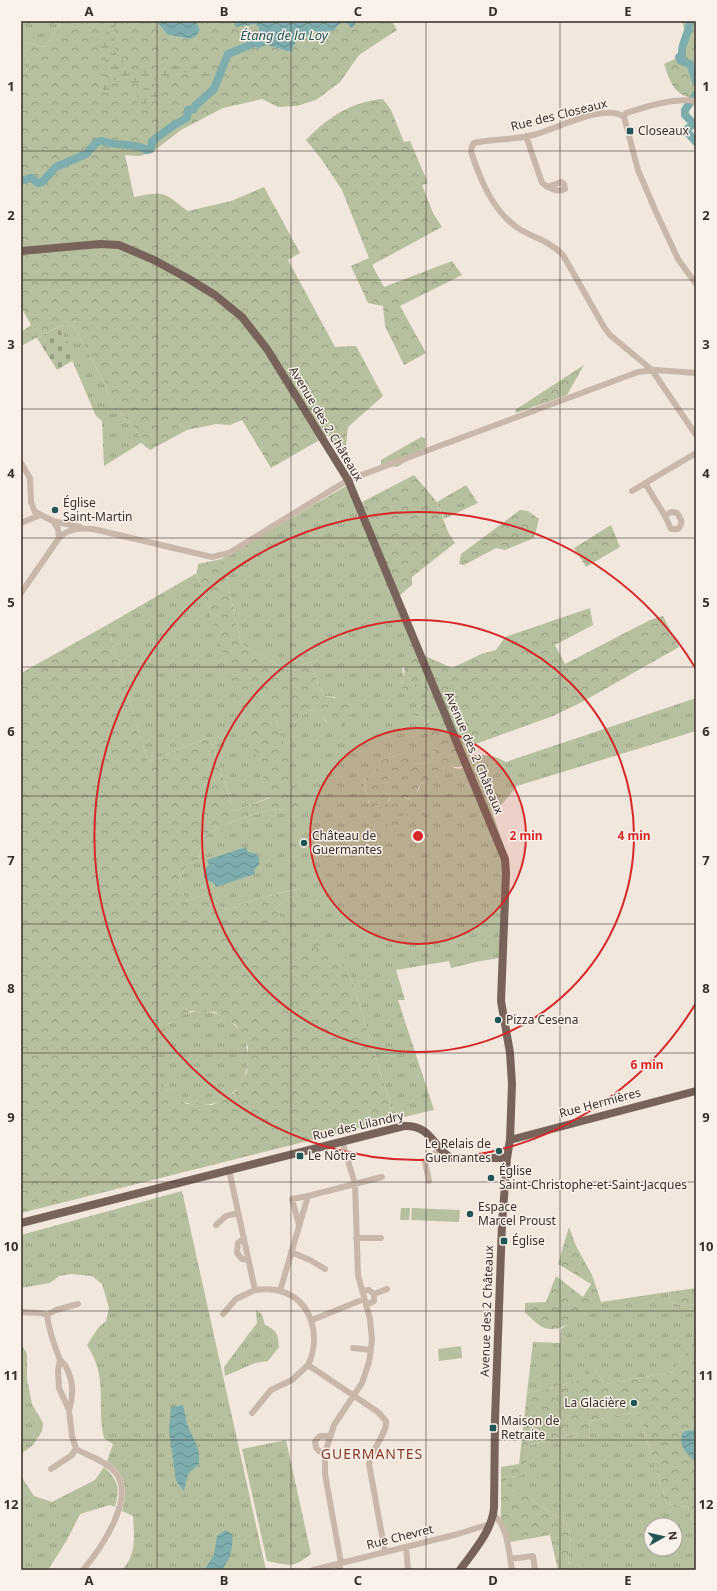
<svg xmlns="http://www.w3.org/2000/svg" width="717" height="1591" viewBox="0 0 717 1591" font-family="'Noto Sans',sans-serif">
<defs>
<pattern id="grass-tufts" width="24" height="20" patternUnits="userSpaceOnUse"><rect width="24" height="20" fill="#b6c09e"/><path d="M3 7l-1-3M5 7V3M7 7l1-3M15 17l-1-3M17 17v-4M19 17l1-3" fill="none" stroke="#959c81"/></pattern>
<pattern id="forest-crowns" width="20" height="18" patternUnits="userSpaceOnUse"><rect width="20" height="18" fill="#b6c09e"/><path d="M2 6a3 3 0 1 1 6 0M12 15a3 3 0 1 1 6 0" fill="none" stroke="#959c81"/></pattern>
<pattern id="wetland-marsh" width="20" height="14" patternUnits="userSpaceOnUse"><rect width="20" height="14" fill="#b6c09e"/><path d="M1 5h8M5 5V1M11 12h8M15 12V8" fill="none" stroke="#959c81"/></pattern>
<pattern id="cemetery-stones" width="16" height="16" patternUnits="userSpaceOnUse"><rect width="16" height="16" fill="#b6c09e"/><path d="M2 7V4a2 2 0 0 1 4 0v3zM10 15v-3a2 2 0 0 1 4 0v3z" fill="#959c81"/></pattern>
<pattern id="water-waves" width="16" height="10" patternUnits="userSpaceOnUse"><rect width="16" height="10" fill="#7dadad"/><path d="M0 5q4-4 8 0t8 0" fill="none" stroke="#678d8d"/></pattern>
</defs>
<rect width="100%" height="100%" fill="#f1e7dd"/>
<path fill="url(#grass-tufts)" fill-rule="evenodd" d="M21,21h40l-4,10 -13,16 -17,-4 -6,-4z
M21,53l7,5 2,7 -9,11v4z
M73,325l32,59 6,19 19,19 20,28 -9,-7 -37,23 -2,-45 -6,-5 -24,-56 4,-2 -18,-31z
M466,485l12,18 -34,16 -7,-17z
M346,486l16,16 61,153 -21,13 2,10 -3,5 13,5 1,-7h6l9,20 -14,6 -3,8 17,5 -6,3c5,13 15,27 6,40l-13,1 -5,-2 -10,-16 -7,10 -14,4 -7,13 -9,6c-1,8 -1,12 4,18l-1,6 8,4 10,-14 4,4 -2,4 13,2 3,-4h5l10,-9 1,-6 5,-1 18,-15 5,-2 11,3 9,-4 2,-9c14,-2 23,-1 36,6l190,-64v33l-179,55 -15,18 -10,7 14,42v104l-26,4 -29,7 -2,-7 -53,9 9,30h-7l36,110 -39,9 -45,-144 -11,-13 -32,-12 -15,4 -16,-47 25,-19 -48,12 -14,7 -16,2 -17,-15 -20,7 -7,-22 8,-14 12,-6 4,-22c17,-13 47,-22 68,-27 11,-3 17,4 27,-4l-22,-87 18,4 8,-8 11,-6 7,6 7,8 8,-26 -10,-1 -5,-8 -10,-26 -24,8 -45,-26 -19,-85z
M197,573l74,224 -37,14 -24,-74 -62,25 -41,-137z
M154 1058a47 47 0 1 1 94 0a47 47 0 1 1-94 0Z
M182,1191l84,379h-144c15,-15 12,-35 11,-54l-11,-5c6,-21 4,-38 -15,-50l6,-17 -9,-6c-8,-35 5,-59 -17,-93l11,-17 8,-7 3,-13 -7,-24 -10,-8 -21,-2 -12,2 -9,7 -29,5v-53z
M668,1292l3,10 13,4 12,-2v32l-23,36 -69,12 -9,-15 -16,11 -35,10 -17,3 6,-51 27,1 1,-14 22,-14 18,-13z
M256,1310l6,4 3,11c12,5 13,9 14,22l-11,14 -13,2 -30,13 -1,-9 33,-44z
M21,1343l6,11v25l5,25 11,19 -1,8 -9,14 -12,9z
M638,1412l29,92 21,3 8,28v35h-108l-1,-2 -17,-3 -2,-4 3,-27 -5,-12 -30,-19 -9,-9 -19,-2 -2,-11 2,-4h7l12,-31 51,-13 12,5 -1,-17zM651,1525h24v24h-24z
M286,1440l25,114c-19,15 -22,11 -44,7l-25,-112z
M104,1467c15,15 16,20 11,40l-5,-2 -30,9 -13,26 -19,30h-27v-94l13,20 18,6 43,-22z"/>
<path fill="url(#forest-crowns)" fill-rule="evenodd" d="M61,21h95l12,14 21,4 11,-9 -4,-9h33l15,5 12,-2 3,4 -1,8 -8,1 -2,5 10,7 8,-4 25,7 6,-13 3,3 16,-11 6,3 12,-4 7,-7 14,2v-4h37l5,9 -38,25 -19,27 -24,18 -19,6 -19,1 -16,-8 -39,9 -42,22 -30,23 -12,3 -14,-1 9,42c31,-6 29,-5 54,14l43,-10 33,-14 36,66 -12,7 47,87 21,-1 27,50 -35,31 -4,37 -16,-29 -57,33 -29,-48 -12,5 -14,-1 -29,6 -37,20 -20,-28 -19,-19 -6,-19 -32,-59 -15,2 -37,19v-14l10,-7 -10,-18v-231l9,-11 -2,-7 -7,-5v-14l6,4 17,4 13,-16z
M682,21h14l-2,42 2,3v34c-22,-6 -25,-15 -32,-36l13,-6 7,-29z
M383,99l8,11 13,32 6,-1 18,42 -6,2 11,28 9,14 -70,38 12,22 68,-26 10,14 -62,31 26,47 -22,12 -19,-39 -2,-20 -15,-3 -17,-37 18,-8 -27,-68 -20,-30 -16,-20c21,-22 46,-39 77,-41z
M584,365l-17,30 -51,18 -1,-3z
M421,437l4,1v12l-28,17 -16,-2v-5z
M414,475l23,27 11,30 7,11 -43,34v8l-13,11 -37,-94z
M520,510l8,1 11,8 -5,19 -29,12 -9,-2 -32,17 -5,-1 2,-10z
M611,525l9,22 -34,20 -12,-19z
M222,559l19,85 45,26 24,-8 10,26 5,8 20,5 5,10 -1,8 -9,9 -8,-1 -19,-18 -11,6 -8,8 -18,-3 23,75 -1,11c-10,8 -16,1 -27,4 -21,5 -51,14 -68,27l-4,22 -12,6 -8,14 7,22 20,-7 17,15 16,-2 14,-7 49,-12 -26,19 16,46 33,-9 25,31 45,144 -374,94v-540l86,-48 41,137 62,-25 24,74 36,-13 -73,-225 1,-9zM191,1011l24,1 21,13 12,22 -1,25 -13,21 -22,12 -25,-1 -21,-14 -11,-22 1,-24 13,-21z
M590,608l3,17 -38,20 10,19 85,-44 13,-4 16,31 -97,55 -29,14 -86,31 3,9 -2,9c-10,4 -16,0 -25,3l-6,11 -17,5 -5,13 -11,2 -3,9c-6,2 -9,3 -13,-2l2,-9 -4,-4 -10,14h-7c-1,-4 0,-8 -1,-11 -3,-6 -4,-9 -3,-17l9,-6 7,-13 14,-4 7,-11 3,-1 7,18 5,2 13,-1c9,-13 -1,-25 -7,-38l7,-5 -17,-5 -2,-3 5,-5 14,-6 -9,-20 -6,1 -1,6 -3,4h-5l-6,-5c1,-3 3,-7 4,-10 1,-11 -2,-15 6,-26h4l38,17 29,-14 15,-4 9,-13z
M417,811l7,2v6l-33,10 -4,-3 -1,-5 2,-2z
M569,1227l7,19 16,29 9,27c-13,10 -38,32 -56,26 -7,-2 -14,-11 -20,-15v-10l21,-1 10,-26 27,21 8,-13 -33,-20z
M696,1288v16l-12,2 -13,-4 -3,-10z
M696,1336v199l-8,-28 -21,-3 -29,-92 -49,9 1,16 -8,2 -5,-6 -50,13 -1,24 -4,6 -14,1 -2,4 3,11 9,-2 9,4 9,9 30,19 5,12 -3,28 2,3 10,-2 7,5 1,2h-30l-8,-35 -40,7 -9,-23v-52l18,-3 8,-71 17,-3 35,-10 9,-12 7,1 9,15 69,-12z"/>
<path fill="url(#wetland-marsh)" d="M105,21h12l-3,11 1,20 12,14 19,5 34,-5 19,2 16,10 -2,4c-6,-3 -13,-8 -19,-9 -22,-4 -68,24 -82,4 -3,-4 -4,-10 -6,-15 -5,-10 -7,-11 -5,-22l5,-2 2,-13z
M100,72h2l9,14v4l-4,2c-7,-4 -10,-12 -7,-20z
M156,87l3,4 -1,6 -13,7h-7l-2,-3 2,-7 6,-6z"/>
<path fill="url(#cemetery-stones)" d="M58,327l19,31 -20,12 -20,-32z"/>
<path fill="#b6c09e" d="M401,1208h9l-1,12h-9z
M412,1208l48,2 -1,12 -48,-2z
M461,1346l1,12 -23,3 -1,-12z"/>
<path fill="url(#water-waves)" d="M156,21h40l4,9 -4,6 -6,3 -22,-4z
M229,21h126v4l-4,3 -3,-4 -7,-1 -7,7 -12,4 -7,-3 -16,11 -2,-3 -6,13 -25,-7 -8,4 -13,-11 13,-2 1,-8 -3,-4 -20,3 -3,-5z
M246,847l2,5 7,1 4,5v7l-5,5 1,4 -39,13 -2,-4 -8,-3c-4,-5 -3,-11 3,-15l-2,-5z
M183,1405c2,7 2,14 5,21 6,17 12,18 11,38l-11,10 -4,17 -8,-10 -7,-50 2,-24z
M696,1430v33c-8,-9 -18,-16 -14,-29l3,-3z
M225,1530l7,4c1,7 0,17 -3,24 -2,5 -5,6 -5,12h-17l-1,-2 8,-14 3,-18z"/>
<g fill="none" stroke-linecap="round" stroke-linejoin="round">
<path stroke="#7dadad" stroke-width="8" d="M690,21c0,12 -10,23 -8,34l-3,2 2,4 9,3 6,17
M696,94l-11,16v5l7,7v3l-5,4 1,4 8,9
M21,181l10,-3 7,5 4,-1 14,-15 30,-13 11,-12 5,-1c15,6 31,1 45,9l4,-1 1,-8 22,-16 13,-7 1,-8 6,-1 2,-4 18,-16 14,-35 34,-14"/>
<path stroke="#c9b7aa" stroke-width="6" d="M624,117c-18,-15 -70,13 -91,18 -20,5 -40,4 -59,8l-2,3 -1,5c9,29 23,63 50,79 16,9 28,11 42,25l41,72 6,8 42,35 44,65
M624,117l14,53 18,42 22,47 18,25
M624,117l2,-4c22,-7 47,-15 70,-12
M526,136l16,47c6,5 16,10 23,6l-1,-5 -3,-2 -14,5
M21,463l9,15 1,24 4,10 18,9 27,6
M645,483l20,33 6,-4 6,1c4,6 7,10 1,16h-7l-6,-13
M632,491l64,-38
M53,521l5,8 1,9
M21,523l19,-8
M21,593l38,-55c10,-10 21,-10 34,-9l119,28 17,-4 119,-73 290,-108 17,-2 41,3
M229,1170l26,120c8,-1 17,-2 25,1 33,9 41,47 28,74l70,47 8,9c2,11 -14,27 -17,43l16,88
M429,1181l-4,-19 2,-3 13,-9
M216,1225l10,-9 12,-3
M299,1225l-7,-26 16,-3
M244,1238l-6,5 -1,10 5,6 6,1
M356,1238h25
M291,1252l19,8 15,9
M280,1291l28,-95 74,-19
M362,1291l7,-1 5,4v7l-8,4
M374,1294l13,-5
M21,1312l20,1 6,2
M223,1314l13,-15 19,-9
M47,1315c2,16 7,30 13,45 2,2 5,4 6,7 7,13 8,28 3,43
M47,1315l9,-5 22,-6
M312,1320l52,-21
M353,1348l18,2
M60,1360l-2,10 1,18 10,22 3,26 4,13c12,7 30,12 39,23 22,25 -15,78 -32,98
M252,1413l19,-23 21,-10 16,-15
M325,1453l-6,-2 -3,-3 -1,-7 5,-5h9
M51,1469l21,-14 4,-6
M494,1515c14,12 15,38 18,55
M406,1547l2,23
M510,1559l23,-3 2,14
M313,1570l145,-36 32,-10
M339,1570l2,-7 -16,-89v-21l9,-28 28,-42 7,-21 3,-22 -2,-21 -12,-44 -3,-91 -13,-43"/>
<path stroke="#78635b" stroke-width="8" d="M21,251l79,-7 19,1 35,15 33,18 28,17 27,22 25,32 81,131 157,379 1,14 -5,128 9,52 2,31 -2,56 -3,18 -5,66 -7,196 -1,88c-2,23 -21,44 -34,62
M510,1140l186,-49
M21,1223l383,-97c27,-1 28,20 47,32h56"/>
</g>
<path fill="none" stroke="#372d29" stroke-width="1" stroke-opacity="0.55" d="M157,21v1549M291,21v1549M426,21v1549M560,21v1549M21,151h675M21,280h675M21,409h675M21,538h675M21,667h675M21,796h675M21,924h675M21,1053h675M21,1182h675M21,1311h675M21,1440h675"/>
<circle cx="418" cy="836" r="108" fill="#d62828" fill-opacity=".12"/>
<g fill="none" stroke="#d62828" stroke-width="2">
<circle cx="418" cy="836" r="108"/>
<circle cx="418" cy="836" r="216"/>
<path d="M696 1003A324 324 0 1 1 696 669"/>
</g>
<g fill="#205657" stroke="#f9f1ea" stroke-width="1.5">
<rect x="626" y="127" width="8" height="8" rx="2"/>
<circle cx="55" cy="510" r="4"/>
<circle cx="304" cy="843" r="4"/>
<circle cx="498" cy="1020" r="4"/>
<circle cx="499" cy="1151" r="4"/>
<rect x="296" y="1152" width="8" height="8" rx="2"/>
<circle cx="491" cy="1178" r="4"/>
<circle cx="470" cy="1214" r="4"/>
<rect x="500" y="1237" width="8" height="8" rx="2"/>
<circle cx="634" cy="1403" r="4"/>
<rect x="489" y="1424" width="8" height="8" rx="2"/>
</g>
<g text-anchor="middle" stroke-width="3" stroke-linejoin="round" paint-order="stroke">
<g font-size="12" fill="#372d29" stroke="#f9f1ea">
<text transform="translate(559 115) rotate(-14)" y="4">Rue des Closeaux</text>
<text transform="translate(326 424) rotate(59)" y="4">Avenue des 2 Châteaux</text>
<text transform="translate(474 753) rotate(67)" y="4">Avenue des 2 Châteaux</text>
<text transform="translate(600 1103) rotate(-15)" y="4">Rue Hermières</text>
<text transform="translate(358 1126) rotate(-13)" y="4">Rue des Lilandry</text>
<text transform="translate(487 1311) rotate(-88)" y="4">Avenue des 2 Châteaux</text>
<text transform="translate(400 1537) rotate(-14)" y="4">Rue Chevret</text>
</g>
<g font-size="12" fill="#372d29" stroke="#f9f1ea" text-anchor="start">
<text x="638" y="135">Closeaux</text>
<text x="63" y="507">Église<tspan x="63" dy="14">Saint-Martin</tspan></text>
<text x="312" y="840">Château de<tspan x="312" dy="14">Guermantes</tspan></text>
<text x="506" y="1024">Pizza Cesena</text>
<text x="491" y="1148" text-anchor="end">Le Relais de<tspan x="491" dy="14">Guernantes</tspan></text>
<text x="308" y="1160">Le Nôtre</text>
<text x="499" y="1175">Église<tspan x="499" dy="14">Saint-Christophe-et-Saint-Jacques</tspan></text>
<text x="478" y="1211">Espace<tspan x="478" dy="14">Marcel Proust</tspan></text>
<text x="512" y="1245">Église</text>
<text x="626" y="1407" text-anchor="end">La Glacière</text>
<text x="501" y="1425">Maison de<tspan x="501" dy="14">Retraite</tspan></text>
</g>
<g font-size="13" font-style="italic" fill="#205657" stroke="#f9f1ea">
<text x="284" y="40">Étang de la Loy</text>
</g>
<g font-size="14" letter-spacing="1" fill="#833725" stroke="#f9f1ea">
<text x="372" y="1459">GUERMANTES</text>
</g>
</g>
<circle cx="418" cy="836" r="6" fill="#d62828" stroke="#f9f1ea" stroke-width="2"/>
<g font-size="12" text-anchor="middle" font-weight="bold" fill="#d62828" stroke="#f9f1ea" stroke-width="3" stroke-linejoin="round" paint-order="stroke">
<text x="526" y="840">2 min</text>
<text x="634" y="840">4 min</text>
<text x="647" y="1069">6 min</text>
</g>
<rect width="717" height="1591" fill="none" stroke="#f9f1ea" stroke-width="44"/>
<g transform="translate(663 1537) rotate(82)"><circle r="19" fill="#f9f1ea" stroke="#aba39d"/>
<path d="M0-3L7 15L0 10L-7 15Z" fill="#205657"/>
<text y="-6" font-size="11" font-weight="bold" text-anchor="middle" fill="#372d29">N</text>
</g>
<rect x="22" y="22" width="673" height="1547" fill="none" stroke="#372d29" stroke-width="1.5"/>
<g font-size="13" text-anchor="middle" font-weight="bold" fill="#372d29">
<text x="89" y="16">A</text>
<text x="224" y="16">B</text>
<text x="358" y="16">C</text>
<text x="493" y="16">D</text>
<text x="628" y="16">E</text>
<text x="11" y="91">1</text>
<text x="706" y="91">1</text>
<text x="11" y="220">2</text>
<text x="706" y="220">2</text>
<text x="11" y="349">3</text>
<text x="706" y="349">3</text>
<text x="11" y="478">4</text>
<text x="706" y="478">4</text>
<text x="11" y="607">5</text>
<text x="706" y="607">5</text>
<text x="11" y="736">6</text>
<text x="706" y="736">6</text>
<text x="11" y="865">7</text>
<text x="706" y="865">7</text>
<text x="11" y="993">8</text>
<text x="706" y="993">8</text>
<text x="11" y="1122">9</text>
<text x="706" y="1122">9</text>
<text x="11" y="1251">10</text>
<text x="706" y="1251">10</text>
<text x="11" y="1380">11</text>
<text x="706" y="1380">11</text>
<text x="11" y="1509">12</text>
<text x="706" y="1509">12</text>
<text x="89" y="1585">A</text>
<text x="224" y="1585">B</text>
<text x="358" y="1585">C</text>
<text x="493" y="1585">D</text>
<text x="628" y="1585">E</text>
</g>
</svg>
